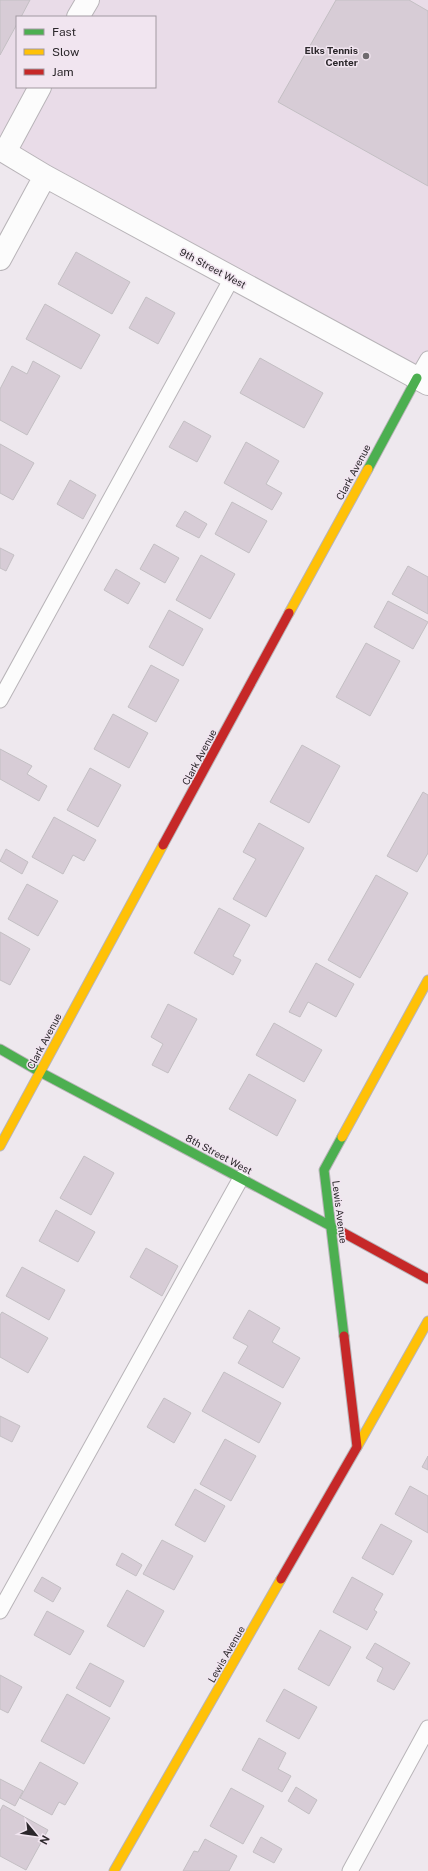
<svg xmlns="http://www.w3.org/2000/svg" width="428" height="1871" viewBox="0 0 428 1871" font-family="'Public Sans',sans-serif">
<rect width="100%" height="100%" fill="#eee8ee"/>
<path fill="#e9dce8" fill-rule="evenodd" d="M0,0h428v382l-428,-233zM17,17h138v70h-138z"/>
<path fill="#d7ccd6" stroke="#c3bfc3" d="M0,0h30l-9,17h-4v7l-17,31z
M336,0h73l19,11v175l-150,-84z
M76,252l54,30 -18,32 -54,-30z
M146,297l29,16 -17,31 -29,-16z
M45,304l55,31 -19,34 -55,-30z
M260,358l63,35 -19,35 -64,-35z
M33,361l27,15 -33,59 -27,-15v-31l12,-23 15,8z
M184,421l27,15 -14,26 -28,-15z
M246,442l33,19 -13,23 16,9 -10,17 -48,-27z
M0,444l34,19 -21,37 -13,-7z
M70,480l26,15 -13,24 -26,-15z
M232,502l35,19 -18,32 -34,-19z
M185,511l22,13 -8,14 -23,-12z
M154,544l25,14 -14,25 -25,-14z
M0,548l14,7 -8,16 -6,-3z
M201,555l34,19 -25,45 -34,-19z
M408,566l20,11v37l-36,-20z
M116,569l24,14 -12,21 -24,-14z
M388,601l40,21 -15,27 -39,-22z
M169,610l34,19 -20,37 -34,-19z
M366,643l34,18 -30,55 -34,-19z
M151,665l28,15 -23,42 -28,-15z
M113,714l35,19 -19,35 -35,-19z
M302,745l38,21 -31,57 -39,-21z
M0,749l32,17 -5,8 20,12 -8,15 -39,-22z
M90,768l31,17 -23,42 -31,-17z
M423,792l5,3v58l-11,19 -30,-16z
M54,817l42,23 -12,21 -11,-6 -10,19 -31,-17z
M259,823l45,25 -38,69 -33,-18 23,-40 -13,-7z
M6,849l22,13 -6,12 -22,-13z
M376,875l32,18 -48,85 -32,-18z
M27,884l31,17 -20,35 -30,-17z
M219,908l31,17 -17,31 8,4 -8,15 -39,-22z
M0,932l30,17 -20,36 -10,-5z
M316,963l38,21 -18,33 -28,-15 -8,15 -11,-5z
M168,1004l29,15 -29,54 -16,-8 11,-21 -12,-7z
M274,1023l48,27 -18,32 -48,-27z
M249,1074l47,26 -19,36 -48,-27z
M84,1156l30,17 -23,42 -31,-17z
M56,1210l39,22 -17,30 -39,-21z
M146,1248l32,18 -16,30 -32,-19z
M22,1267l43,23 -16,30 -43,-24z
M249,1310l31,18 -8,14 28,16 -17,30 -45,-25 10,-17 -15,-8z
M2,1312l46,26 -20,35 -28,-16v-42z
M224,1372l57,31 -22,40 -57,-32z
M164,1398l27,15 -17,30 -27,-16z
M0,1416l20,10 -8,16 -12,-6z
M225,1439l31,17 -25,45 -31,-17z
M428,1456v14l-6,-3z
M410,1486l18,10v37l-33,-19z
M195,1489l30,17 -20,36 -30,-17z
M381,1524l31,17 -19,34 -31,-17z
M162,1540l31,16 -19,34 -31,-16z
M122,1553l20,12 -6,11 -20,-11z
M42,1577l19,11 -8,14 -19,-11z
M352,1577l31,17 -9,16 3,2 -10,18 -34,-18z
M127,1590l37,21 -20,36 -37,-21z
M47,1611l37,20 -14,24 -36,-20z
M320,1630l31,17 -22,39 -31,-17z
M375,1643l35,20 -16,27 -17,-9 6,-13 -17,-10z
M90,1663l34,18 -14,26 -34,-19z
M0,1675l22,12 -14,26 -8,-4z
M284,1689l33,18 -18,32 -33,-18z
M67,1694l43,24 -26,46 -43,-23z
M259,1738l27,15 -8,16 13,7 -9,16 -40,-22z
M40,1762l38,21 -13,22 -6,-3 -7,13 -32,-17z
M0,1779l23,12 -8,15 -15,-8z
M296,1787l21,13 -8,14 -21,-13z
M231,1788l33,18 -21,38 -33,-18z
M3,1805l45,25 -22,40 -26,-14v-45z
M261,1837l21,12 -8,14 -21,-11z
M205,1839l32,17 -8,15h-46l11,-20 4,1z"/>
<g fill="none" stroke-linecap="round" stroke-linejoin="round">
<defs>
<path id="lane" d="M417,378l11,-19
M0,700l232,-422
M0,1611l241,-433
M350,1871l78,-143"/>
<path id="street" d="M78,17l10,-17
M0,149l45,27 383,208
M5,152l35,-65
M0,259l45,-83"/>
<path id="fast" d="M368,469l49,-91
M0,1049l40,23 302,160
M342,1137l-18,33 20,166"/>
<path id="slow" d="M289,613l79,-144
M342,1137l86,-157
M0,1146l163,-301
M357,1447l71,-126
M114,1871l167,-292"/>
<path id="jam" d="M163,845l126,-232
M342,1232l86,47
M281,1579l76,-132 -13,-111"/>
</defs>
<use href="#lane" stroke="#b8b4b8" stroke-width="17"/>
<use href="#street" stroke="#b8b4b8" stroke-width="24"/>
<use href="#fast" stroke="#b8b4b8" stroke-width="11"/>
<use href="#slow" stroke="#b8b4b8" stroke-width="11"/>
<use href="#jam" stroke="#b8b4b8" stroke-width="11"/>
<use href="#lane" stroke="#fcfcfc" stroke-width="15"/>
<use href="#street" stroke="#fcfcfc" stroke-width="22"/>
<use href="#fast" stroke="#4caf50" stroke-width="9"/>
<use href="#slow" stroke="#ffc107" stroke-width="9"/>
<use href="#jam" stroke="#c62828" stroke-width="9"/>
</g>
<circle fill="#6f6b6f" stroke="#f1e5f0" stroke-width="1.5" cx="366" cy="56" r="4"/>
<g text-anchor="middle" stroke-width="3" stroke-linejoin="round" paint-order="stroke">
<g font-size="10" font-weight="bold" fill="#2b272b" stroke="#f1e5f0" text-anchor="end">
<text x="358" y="54">Elks Tennis<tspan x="358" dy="12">Center</tspan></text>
</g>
<g font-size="10" fill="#2b272b" stroke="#f1e5f0">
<text transform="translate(213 268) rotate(28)" y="4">9th Street West</text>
<text transform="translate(353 472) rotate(-62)" y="4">Clark Avenue</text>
<text transform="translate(199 757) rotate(-62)" y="4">Clark Avenue</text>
<text transform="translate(44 1041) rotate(-62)" y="4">Clark Avenue</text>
<text transform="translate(219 1154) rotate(28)" y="4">8th Street West</text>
<text transform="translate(340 1212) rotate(83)" y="4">Lewis Avenue</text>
<text transform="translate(226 1654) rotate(-60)" y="4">Lewis Avenue</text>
</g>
</g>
<rect x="16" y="16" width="140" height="72" fill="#f1e5f0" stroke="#a299a1"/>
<rect x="24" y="29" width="20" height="6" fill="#4caf50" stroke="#a299a1"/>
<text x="52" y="36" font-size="12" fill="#2b272b">Fast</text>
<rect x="24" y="49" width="20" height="6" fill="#ffc107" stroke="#a299a1"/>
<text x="52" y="56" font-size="12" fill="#2b272b">Slow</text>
<rect x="24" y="69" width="20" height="6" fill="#c62828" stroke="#a299a1"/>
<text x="52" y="76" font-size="12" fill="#2b272b">Jam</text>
<g transform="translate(36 1835) rotate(119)" stroke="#f1e5f0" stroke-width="3" paint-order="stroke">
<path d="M0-3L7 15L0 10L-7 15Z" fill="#2b272b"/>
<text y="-6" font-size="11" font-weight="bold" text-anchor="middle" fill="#2b272b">N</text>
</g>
</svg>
